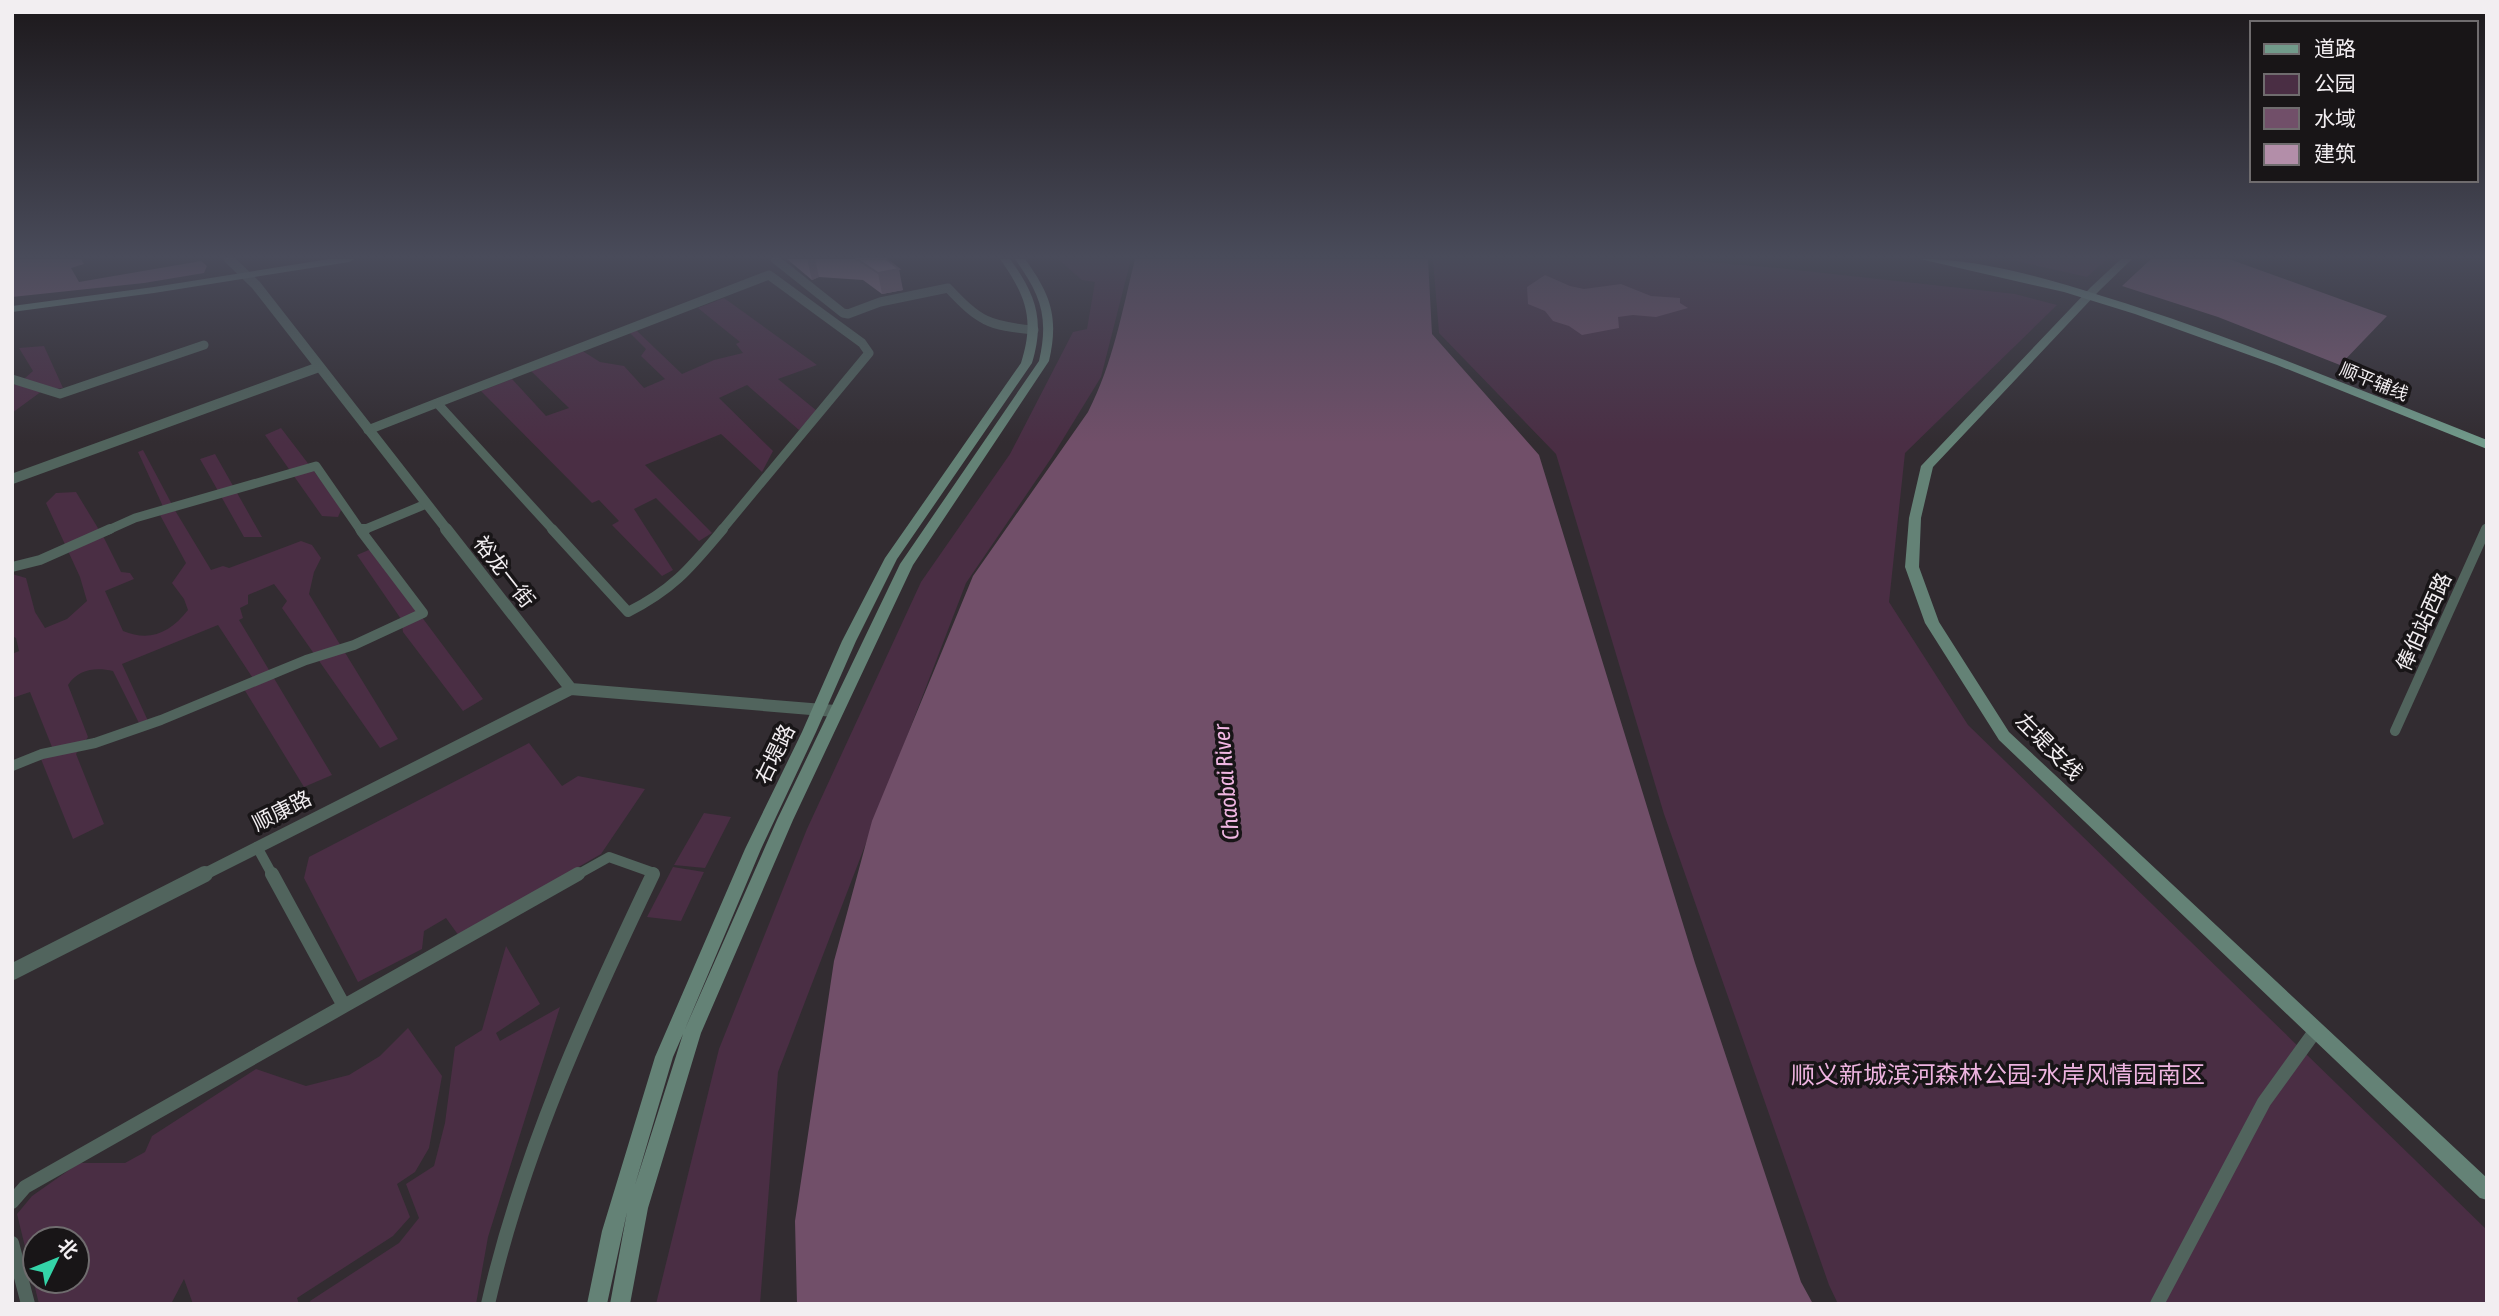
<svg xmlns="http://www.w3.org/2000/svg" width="2499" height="1316" viewBox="0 0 2499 1316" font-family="'Asap Condensed','Noto Sans SC',sans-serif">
<rect width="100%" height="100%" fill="#322c31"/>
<path fill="#4a2e44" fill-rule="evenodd" d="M1058,259h73l-30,118 -49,80 -86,126 -188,489 -18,232h-104l63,-255 88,-220 114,-247 89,-128 63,-122 14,-3 8,-47 -13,-2z
M1433,259h237l108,9 237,26 42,11 -152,148 -16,149 79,123 519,505v74h-649l-9,-19 -165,-471 -108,-360 -117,-121z
M2008,259h99l-20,18z
M724,298l93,67 -39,14 39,32 -18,19 -52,-45 -28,13 54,53 -11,21 -41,-38 -76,31 67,68 -13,8 -43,-43 -22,11 39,61 -11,6 -50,-51 7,-4 -20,-21 -7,3 -111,-112 31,-12 34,37 23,-8 -38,-37 50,-21 19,12 24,4 20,22 21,-9 -24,-23 5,-7 -16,-16 5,-4 47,45 32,-14 29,-7 -7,-9 4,-2 -42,-34z
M44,346l19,42 -21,3 -30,22v-29l5,1 16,-14 -14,-23z
M281,428l61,80 -4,9 -16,-1 -57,-81z
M143,450l33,62 35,58 12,-4 6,2 72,-27 11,4 9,13 -7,14 -5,22 89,145 -18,9 -98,-140 5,-7 -13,-17 -26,11v9l-8,4 3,10 -4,2 93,155 -28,12 -60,-98 12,-6 -38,-58 -96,39 26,57 -8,4 -27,-54c-17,-4 -35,-2 -45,14l20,52 -12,17 28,70 -31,15 -32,-80 11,-12 -22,-55 -18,6v-44l7,-3 -3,-13 -4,-2v-62l14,4 9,34 10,16 22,-9 20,-18 -7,-24 -34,-74 10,-10 20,-1 28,46 17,34 9,1 4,6 -29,12 18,40c27,11 47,2 65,-21l-4,-11 -12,-16 14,-20 -26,-48 6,-2 -28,-61z
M215,454l47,83h-18l-44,-78z
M371,549l112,150 -20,12 -60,-79 -2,-13 -44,-64z
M529,743l33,43 16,-10 67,13 -44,65 -142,82 -13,-18 -22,13 -2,18 -64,33 -54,-104 5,-21z
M704,813l27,4 -26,51 -31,-3z
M673,867l31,5 -23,49 -34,-4z
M506,946l34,58 -44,29 4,8 60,-34 -72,230 -12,67h-165l-1,-3 89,-58 20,-25 -13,-34 28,-18 11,-43 10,-76 27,-17z
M408,1028l34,48 -13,72 -14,24 -18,12 13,33 -17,19 -96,62 2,6h-106l-9,-25 -13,25h-132l-22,-90 15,-18 47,-33h46l20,-11 7,-16 104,-67 50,17 43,-11 31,-19zM35,1239h42v42h-42z"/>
<path fill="#7c5a74" d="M20,259h61l3,5 -13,4 8,14 122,-21 6,5 -3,7 -60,10 -132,14v-36z
M2151,259h78l158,57 -47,49 -122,-48 -96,-31z"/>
<path fill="#714f69" d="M1135,259h293l4,75 107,121 156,508 106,319 12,22h-1016l-2,-83 39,-260 38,-140 101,-245 115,-164c25,-49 34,-100 47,-153z
M1545,275l25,11 14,3 37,-5 30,12 29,2v5l8,5 -32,9 -23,-2 -15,2 1,11 -37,7 -13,-9 -16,-5 -8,-10 -17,-7 -1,-17z"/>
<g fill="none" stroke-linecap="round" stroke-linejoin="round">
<path stroke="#51645d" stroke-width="9" d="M775,259l68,54 5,1 32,-12 68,-14c31,33 40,38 86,42
M12,379l48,15 144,-49
M437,403l117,128
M437,403l332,-128 93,68 7,10 -148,178
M368,430l69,-27
M106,531l29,-13 181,-52 45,65
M361,531l65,-27
M2486,531l1,-3"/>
<path stroke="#51645d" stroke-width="10" d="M360,529h6
M552,529l76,83c46,-23 63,-45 95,-83
M12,567l28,-7 70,-31
M2395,731l91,-202
M12,766l30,-12 53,-11 66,-23 145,-60 48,-15 69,-32 -62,-82
M257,847l16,29
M575,876l34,-19 45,16 -2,3"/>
<path stroke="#51645d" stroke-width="14" d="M344,1006l234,-132
M12,1202l13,-15 319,-181 -72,-132
M12,1243l16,61
M488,1304c35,-152 98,-290 165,-430
M2157,1304l107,-202 52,-72"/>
<path stroke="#51645d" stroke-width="10" d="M229,259l27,26 192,246
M12,479l307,-112"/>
<path stroke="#51645d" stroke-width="12" d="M446,529l125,160 264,22
M201,876l370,-187"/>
<path stroke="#51645d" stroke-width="16" d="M12,972l193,-98"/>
<path fill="#648276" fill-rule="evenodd" d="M329,259h25l-5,3 -195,31 -142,19v-6l142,-19z
M1000,259h10c26,36 35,61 22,104l-135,196 -41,82 -40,91 -55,117 -76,180 92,-209 123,-256 139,-203c10,-44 2,-66 -24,-102h10c26,36 34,58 24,102l-136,204 -120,255 -92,213 -53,175 -18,96h-20l17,-92 -20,92h-20l15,-73 53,-174 90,-208 57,-117 40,-91 43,-83 136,-195c14,-44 5,-67 -21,-104zM683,1034l-48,151 38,-128z
M2121,259h11l-33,32 -166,176 -12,51 -2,49 20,55 70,110 478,446v22l-7,-2 -481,-458 -74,-117 -20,-56 4,-49 12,-52 170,-179z"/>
<path fill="#719a8a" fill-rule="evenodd" d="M1920,259c61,0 124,19 182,37 131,40 257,94 385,144v9l-210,-84 -142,-51 -71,-22z"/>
</g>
<path fill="#9a7a91" d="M787,259h99l17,31 -21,4 -19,-14 -44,-3 -7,3z"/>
<path fill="#7d6376" d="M807,259h8l4,18 -7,3z
M899,269l4,21 -21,4 -4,-21z"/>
<path fill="#b38ea9" stroke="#7d6376" stroke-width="2" d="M855,259h31l13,10 -21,4 -20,-13z"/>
<linearGradient id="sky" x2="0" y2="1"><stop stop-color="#1c181b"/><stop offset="0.58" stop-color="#494b5a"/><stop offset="1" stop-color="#494b5a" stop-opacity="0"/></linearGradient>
<rect width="2499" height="443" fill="url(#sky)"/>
<g text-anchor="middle" stroke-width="7" stroke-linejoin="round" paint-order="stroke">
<g font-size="18" fill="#f2eef1" stroke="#181517">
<text transform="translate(2374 382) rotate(22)" y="6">顺平辅线</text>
</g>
<g font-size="21" fill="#f2eef1" stroke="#181517">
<text transform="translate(504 572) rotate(52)" y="7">裕龙一街</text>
<text transform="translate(2424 622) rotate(-66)" y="7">俸伯站西路</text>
<text transform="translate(2049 747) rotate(45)" y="7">左堤支线</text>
<text transform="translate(775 754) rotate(-64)" y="7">右堤路</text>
<text transform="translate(282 811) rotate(-27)" y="7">顺康路</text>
</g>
<g font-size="23" font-style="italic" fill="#f0b6e2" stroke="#181517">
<text transform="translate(1226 782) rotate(-95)" y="8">Chaobai River</text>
</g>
<g font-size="24" fill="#eeb4e0" stroke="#181517">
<text x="1998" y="1083">顺义新城滨河森林公园-水岸风情园南区</text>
</g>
</g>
<rect width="2499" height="1316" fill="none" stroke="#f2eef1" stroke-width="28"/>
<rect x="2250" y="21" width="228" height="161" fill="#181517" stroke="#6f6c6e" stroke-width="2"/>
<rect x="2264" y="44" width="35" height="10" fill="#719a8a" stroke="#6f6c6e" stroke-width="2"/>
<text x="2314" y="56" font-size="21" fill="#f2eef1">道路</text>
<rect x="2264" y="74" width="35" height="21" fill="#4a2e44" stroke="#6f6c6e" stroke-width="2"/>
<text x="2314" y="91" font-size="21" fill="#f2eef1">公园</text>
<rect x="2264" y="108" width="35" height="21" fill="#714f69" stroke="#6f6c6e" stroke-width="2"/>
<text x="2314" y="126" font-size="21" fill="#f2eef1">水域</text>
<rect x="2264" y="144" width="35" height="21" fill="#b38ea9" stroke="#6f6c6e" stroke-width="2"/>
<text x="2314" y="161" font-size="21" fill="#f2eef1">建筑</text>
<g transform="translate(56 1260) rotate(47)"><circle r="33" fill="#181517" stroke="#6f6c6e" stroke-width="2"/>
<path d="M0-5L12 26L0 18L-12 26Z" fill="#34d4a8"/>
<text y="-10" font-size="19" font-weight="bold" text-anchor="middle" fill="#f2eef1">北</text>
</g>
</svg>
